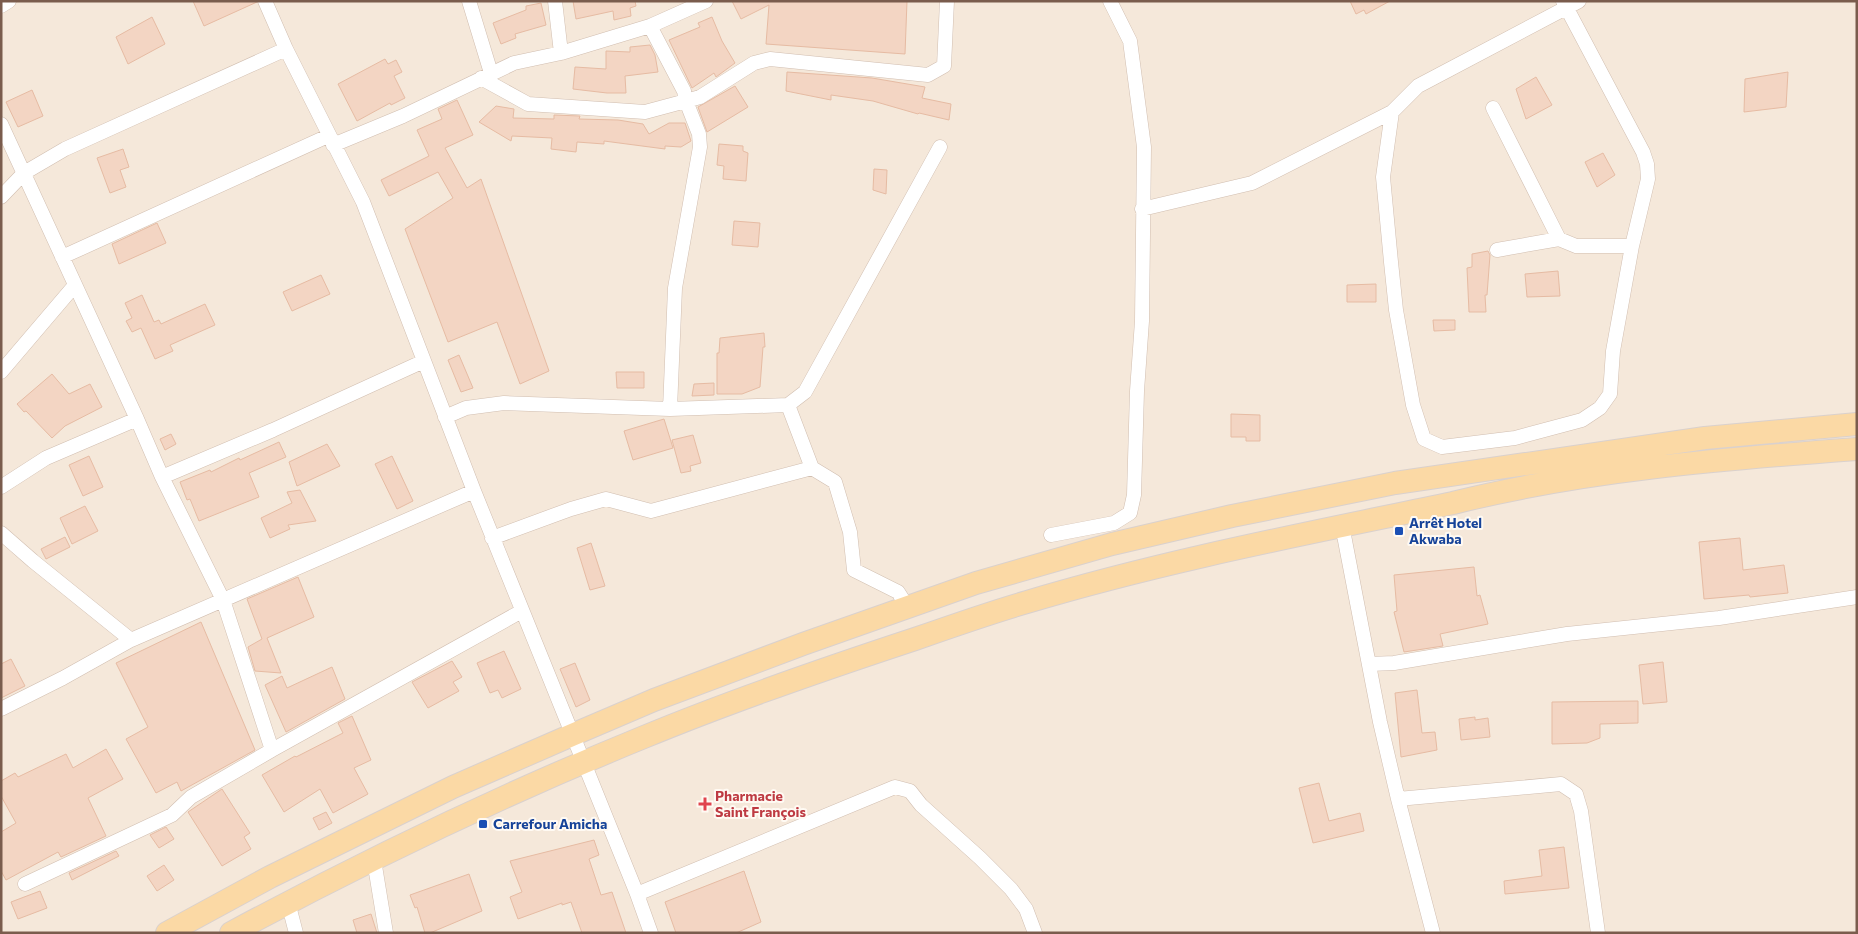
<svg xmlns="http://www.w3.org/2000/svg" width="1858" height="934" viewBox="0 0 1858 934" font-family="Commissioner,sans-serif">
<rect width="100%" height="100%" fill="#fdf6ec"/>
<path fill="#f5e8da" d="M1,1h1856v932h-1856z"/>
<path fill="#f3d5c3" stroke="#e6bba3" d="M193,1h63l1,1 -53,24z
M573,1h62l1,5 -6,2 1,8 -17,4 -1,-9 -37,8z
M732,1h175l-2,53 -139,-10 3,-39 -28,14z
M1350,1h40l-24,13 -2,-4 -8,4z
M541,3l5,22 -31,9 1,4 -15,6 -8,-21 33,-13v-4z
M152,17l13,27 -37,20 -12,-27z
M712,17l10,24 13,22 -19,14 -2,-4 -22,15 -23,-48 31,-13 -2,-4z
M650,45l5,10 3,17 -33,4 1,17h-19l-34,-4 2,-22 31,2v-18l24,1v-5z
M385,59l3,5 8,-4 6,12 -8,4 11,22 -14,7 -1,-2 -33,18 -19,-37z
M787,72l85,6 53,9 -3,11 29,6 -2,16 -30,-7 -1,1 -45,-13 -42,-6v5l-45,-9z
M1788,72l-2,35 -42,5 1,-33z
M1536,77l16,28 -26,14 -10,-30z
M735,86l13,21 -41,25 -9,-25z
M32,90l11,26 -25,11 -12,-25z
M457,100l16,35 -28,13 22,40 14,-9 68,192 -29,13 -23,-62 -49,20 -43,-113 48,-31 -15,-26 -49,24 -8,-16 48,-24 -12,-26 25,-11 -4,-10z
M496,106l18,3 -1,9 41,1v-4l26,1 -1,3 39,1 25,4 6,10 20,-11h16l6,18 -10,6 -16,-1v3l-61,-8v3l-27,-2 -1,10 -25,-3 1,-11 -40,-2 -1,5 -32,-19z
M719,144l24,2v5l5,2 -2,28 -23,-2 1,-13 -7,-1z
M123,149l6,18 -9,3 6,17 -16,6 -13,-35z
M1603,153l12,22 -18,12 -12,-25z
M874,169l13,1 -1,24 -13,-4z
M734,221l26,2 -2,24 -26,-2z
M157,223l9,20 -47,21 -7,-20z
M1488,251l2,4 -3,40h-2l1,17h-17l-2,-44 5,-1v-13z
M1558,271l2,25 -33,1 -2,-23z
M321,275l9,19 -38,17 -9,-19z
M1376,284v18h-29v-17z
M142,295l12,27 5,-2 2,4 44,-20 10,21 -45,20 3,6 -18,8 -14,-31 -9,4 -6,-11 6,-3 -7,-15z
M1433,320h22v10l-21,1z
M764,333l1,14h-2l-3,40 -18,7h-25v-41h2l1,-15z
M459,355l14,33 -12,4 -13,-32z
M616,372h28v16h-27z
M52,374l17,20 21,-10 12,23 -37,19 -13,12 -26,-27 -2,1 -7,-8z
M714,383v12l-22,1 2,-12z
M1231,414l29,1v26h-14v-4h-15z
M664,419l9,29 -40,12 -9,-29z
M171,434l5,10 -11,6 -5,-11z
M693,435l8,28 -11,3 1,5 -10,2 -9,-33z
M279,442l7,15 -37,16 10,24 -60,24 -9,-22 -3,1 -7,-18 30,-12 1,2 28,-14 1,2z
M327,444l13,22 -43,20 -8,-24z
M89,456l14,31 -20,9 -14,-31z
M392,456l21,45 -16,8 -22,-45z
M300,490l16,31 -28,4 2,4 -20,9 -9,-20 31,-15 -5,-11z
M85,506l13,25 -26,13 -12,-26z
M65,537l5,10 -24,12 -5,-10z
M1740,538l3,32 41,-5 4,28 -38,4 -1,-2 -45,4 -5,-57z
M591,543l14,43 -15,4 -13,-42z
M1474,567l3,29 3,-1 8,29 -48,10 3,12 -39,6 -10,-40 3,-1 -3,-36z
M298,577l16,40 -47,21 14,35 -26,-2 -7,-24 14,-8 -15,-40z
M201,622l54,128 -74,41 -4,-9 -21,11 -30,-54 22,-12 -32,-64z
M504,651l17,38 -19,9 -4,-8 -8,3 -13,-30z
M11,659l14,27 -24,12v-34z
M452,661l10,16 -9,5 6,9 -31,17 -16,-26z
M1663,662l4,40 -24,2 -4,-39z
M575,663l15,37 -14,7 -16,-38z
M332,667l13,32 -59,33 -21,-47 17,-9 5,12z
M1417,690l5,43 13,-1 2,18 -36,7 -6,-64z
M1638,701v22l-38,1v14l-13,5 -35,1v-42z
M352,716l19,44 -17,8 14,26 -35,19 -13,-24 -36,23 -22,-37 33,-19 1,1 47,-24 -5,-10z
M1475,717v3l13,-2 2,19 -29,3 -2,-21z
M106,749l17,30 -35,19 18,38 -45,21 -3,-5 -52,28 -5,-9v-39l15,-9 -15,-27v-15l14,-8 3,4 48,-23 7,14z
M1319,783l10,38 31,-8 4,18 -51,12 -14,-55z
M222,789l28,44 -6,4 7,12 -29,17 -34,-54z
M326,812l6,11 -13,7 -6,-12z
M166,827l8,12 -15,9 -9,-13z
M594,840l5,15 -10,4 12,36 11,-3 14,41h-44l-11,-31 -9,3v-2l-44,16 -8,-22 12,-5 -12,-31z
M1564,847l5,41 -64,6 -1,-13 38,-5 -3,-26z
M116,851l3,5 -47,24 -3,-7z
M164,865l10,15 -17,11 -10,-15z
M744,871l17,51 -25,11h-60l-11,-31z
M469,874l13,37 -52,22h-5l-8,-26 -2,1 -5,-13z
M40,891l7,17 -29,11 -7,-17z
M371,914l6,19h-20l-4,-13z"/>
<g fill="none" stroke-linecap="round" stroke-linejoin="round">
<defs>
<path id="street" d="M265,1l21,48 77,153 111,289 163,403 14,39
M469,1l22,72
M555,1l6,52
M1,6l8,-5
M481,78l47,26 117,8 41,-11 -2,-10 -34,-65
M1493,108l66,131 17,7h56
M1392,112l-9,65 8,85 5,48 17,95 11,34 18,8 73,-9 67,-18 18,-12 10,-14 3,-43 19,-105 16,-67 -1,-15 -4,-12 -80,-151
M1,124l136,295 25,58 61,123 49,150 -81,47 -19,18 -147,69
M333,145l70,-29 111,-53 47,-10 89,-27 56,-25
M1,197l23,-24 41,-24 221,-100
M1142,209l110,-26 140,-71 26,-26 161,-85
M1497,250l62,-11
M62,257l266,-121
M1,372l74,-87
M788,405l17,-13 135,-245
M670,409l5,-121 25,-141 -1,-13 -13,-33 14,-4 54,-34 16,-4 158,16 16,-9 3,-65
M445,417l21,-9 38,-5 166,6 118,-4 24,63 23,14 15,50 4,38 44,22 9,14
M162,477l111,-47 151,-69
M1,487l45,-29 91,-39
M1342,525l38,197 18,77 35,134
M1,533l32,28 98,79 -68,38 -62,31
M1051,535l63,-12 16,-10 4,-18 3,-104 5,-70 2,-174 -14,-106 -20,-40
M492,538l79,-29 35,-10 45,12 161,-43
M131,640l343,-149
M1370,664l24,-1 173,-29 152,-16 138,-21
M272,750l250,-139
M1398,799l163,-15 15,10 5,17 17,122
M374,860l12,73
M637,894l258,-107 15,4 11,14 59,53 31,31 15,20 9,24
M288,902l8,31"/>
<path id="primary" d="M167,933l103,-56 183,-90 119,-52 82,-35 149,-56 173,-61 136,-39 120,-28 163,-33 310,-45 152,-14
M231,933c134,-72 273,-139 413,-196 89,-37 180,-68 271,-98 37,-13 74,-26 112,-37 140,-42 283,-69 426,-99 131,-33 270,-44 404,-54"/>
</defs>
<use href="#street" stroke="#d1beb0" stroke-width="15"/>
<use href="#primary" stroke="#dad1cd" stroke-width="24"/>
<use href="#street" stroke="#fff" stroke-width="14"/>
<use href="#primary" stroke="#fbd9a5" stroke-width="22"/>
</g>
<g fill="#1a4fb4" stroke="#fffaf3" stroke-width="2">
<rect x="1394" y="526" width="10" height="10" rx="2.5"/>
<rect x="478" y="819" width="10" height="10" rx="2.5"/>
</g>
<path fill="#e0444e" stroke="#fffaf3" stroke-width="2" d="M702.5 796.5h5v5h5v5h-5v5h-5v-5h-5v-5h5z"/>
<g text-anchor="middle" stroke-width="4" stroke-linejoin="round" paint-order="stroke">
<g font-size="14" font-weight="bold" fill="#164399" stroke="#fffaf3" text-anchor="start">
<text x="1409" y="528">Arrêt Hotel<tspan x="1409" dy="16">Akwaba</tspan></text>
<text x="493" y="829">Carrefour Amicha</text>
</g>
<g font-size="14" font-weight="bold" fill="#be3a42" stroke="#fffaf3" text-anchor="start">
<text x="715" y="801">Pharmacie<tspan x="715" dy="16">Saint François</tspan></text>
</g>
</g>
<rect width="1858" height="934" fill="none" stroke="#7a5c4d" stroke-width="5"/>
</svg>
